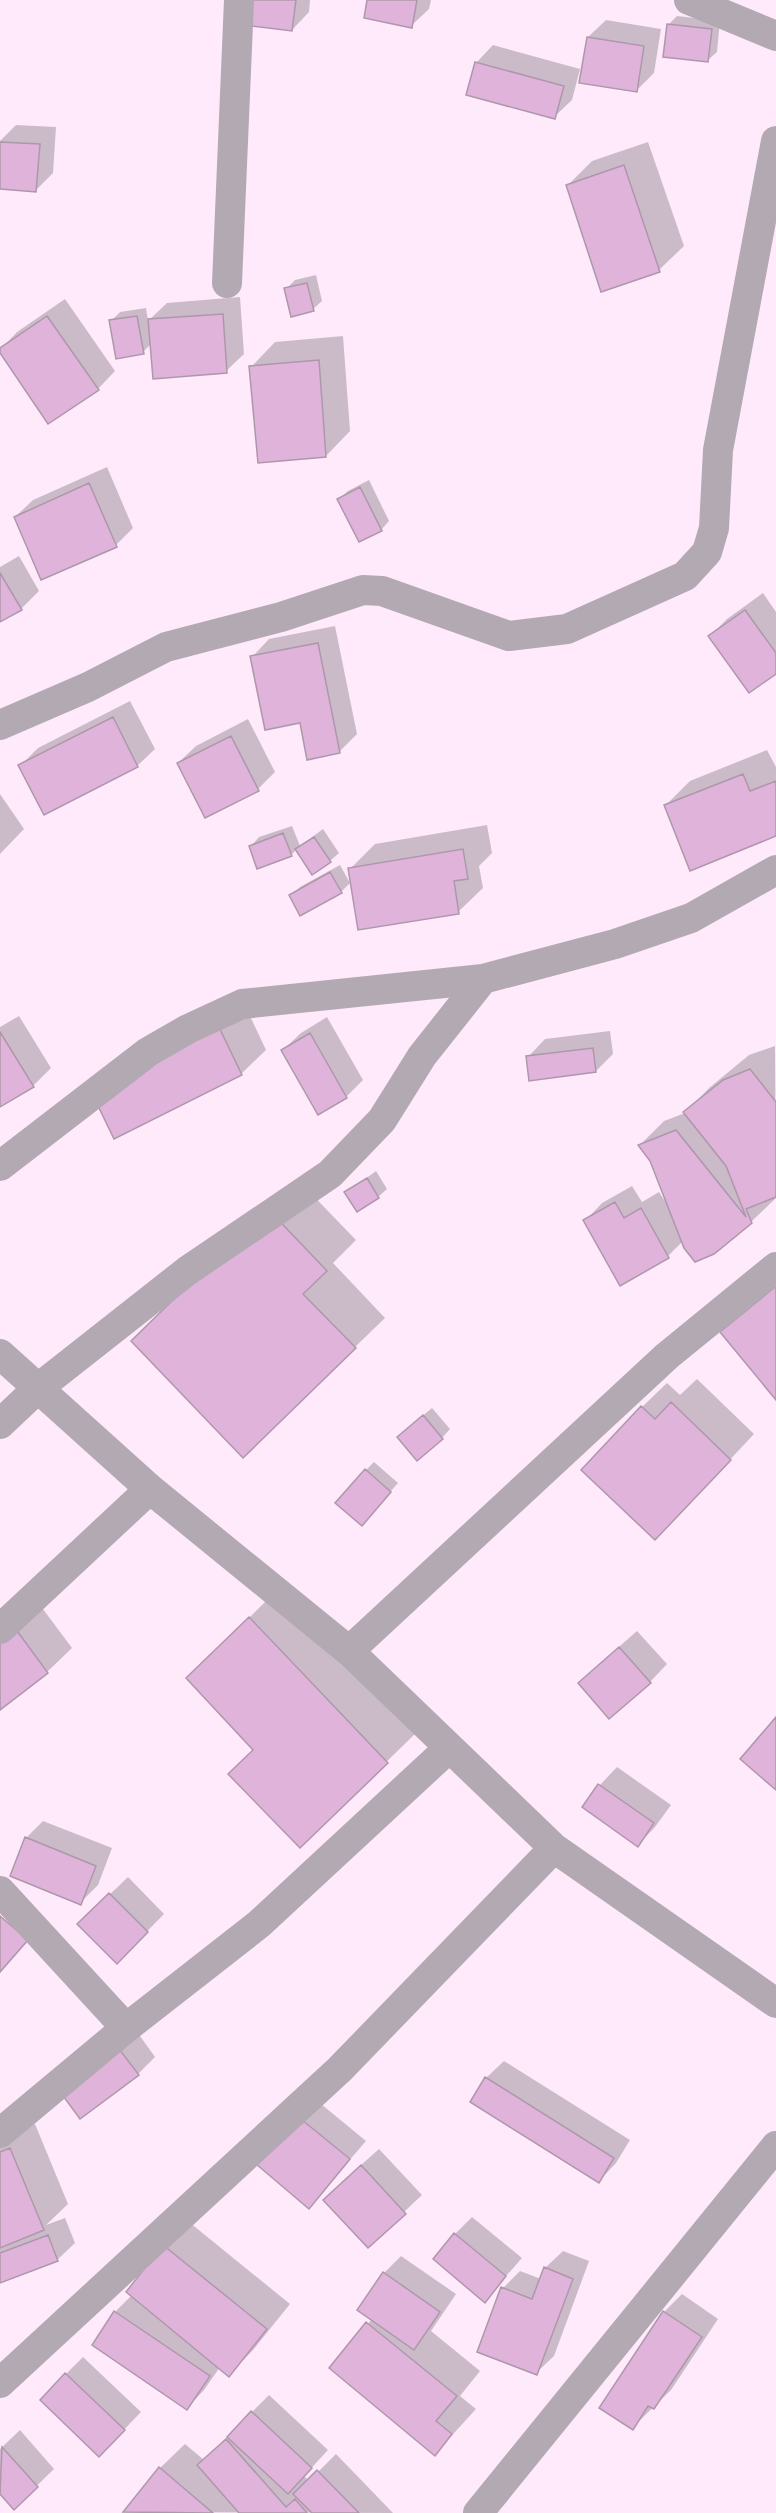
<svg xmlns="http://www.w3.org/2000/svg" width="776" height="2513" viewBox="0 0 776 2513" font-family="'Alegreya Sans',sans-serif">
<rect width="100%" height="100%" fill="#feeafb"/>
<path fill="#0003" d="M248,0h62l-1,12 -17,18z
M369,0h62l-2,9 -18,17z
M677,16l43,5 -3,31 -9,8 -40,-35z
M606,20l55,9 -7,44 -18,18 -48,-54z
M493,45l87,24 -8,31 -18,17 -78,-54z
M16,125l40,2 -3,46 -17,17 -36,-3v-46z
M648,142l36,104 -25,24 -91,-85 24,-24z
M316,275l6,26 -9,8 -27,-20 9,-9z
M240,297l4,57 -18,17 -75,-27 -8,8 -32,-31 9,-9 26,-4 2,13 19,-18z
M65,299l50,72 -17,18 -98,-39 17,-18z
M343,336l7,95 -24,25 -75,-89 24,-25z
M107,467l26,61 -17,17 -101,-28 18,-17z
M369,480l20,41 -8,9 -42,-31 9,-8z
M19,556l20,35 -18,18 -21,11v-53z
M763,593l13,19v60l-66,-36 17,-17z
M335,626l22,108 -18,18 -38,-31 -49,-64 17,-18z
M130,701l25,48 -18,17h-117l18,-18z
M248,719l27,53 -17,17 -80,-26 18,-17z
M767,750l9,17v68l-111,-29 25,-25z
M0,794l24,35 -24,25z
M487,825l5,28 -13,13 4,22 -25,24 -108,-43 25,-25z
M292,826l8,20 23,-17 16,24 -9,8 -33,-12 -6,6 -40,-9 8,-9z
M340,865l10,18 -9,9 -40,22 -10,-18 9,-9z
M241,997l25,53 -25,24 -126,63z
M19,1016l32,52 -18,18 -33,20v-79z
M327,1017l36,63 -17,17 -63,-47 18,-17z
M610,1031l3,23 -17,17 -68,-14 17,-18z
M775,1046l1,152 -25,24 -68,19 -15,15 -83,-35 17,-18 30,-17 10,16 17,-10 12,18 -19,-50 -12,-15 24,-24 21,-8 24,-25 40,-33z
M376,1171l11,18 -9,8 -32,-4z
M298,1180l58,60 -23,23 52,55 -30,29 -222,-6z
M697,1379l57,55 -75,80 -37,-107 25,-24 13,12z
M432,1408l18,21 -8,9 -34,-10z
M374,1462l24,21 -28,32 -4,-45z
M279,1588l138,144 -117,114 -45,-97 -37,-100z
M34,1597l38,51 -25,24 -47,36v-86z
M637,1631l30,33 -17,18 -53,-16z
M617,1767l54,38 -16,22 -17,18 -54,-38 16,-22z
M43,1821l69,27 -14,37 -18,18 -54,-65z
M128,1877l36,37 -47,48 -38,-38z
M135,2029l20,28 -17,17 -78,15z
M504,2061l126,79 -14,23 -17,18 -113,-103z
M315,2099l51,42 -57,66 -51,-43z
M35,2124l33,80 -22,21 19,-7 10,25 -18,17 -57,22v-144z
M379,2149l43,46 -54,51 -26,-64z
M472,2217l50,41 -37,42 -30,-66z
M189,2222l101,82 -37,46 -24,25 -9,-8 -16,23 -17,18 -72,-96 17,-17 -4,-3z
M563,2251l26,10 -35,95 -18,17 -33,-85 17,-17 21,8 4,-11z
M401,2256l55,38 -25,37 49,40 -20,25 16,13 -41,45 -104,-86 41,-49 12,-46z
M682,2294l36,25 -47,71 -39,38 32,-116z
M83,2357l58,55 -25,26 -50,-64z
M269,2395l59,55 -24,26 5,5 27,-27 57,59 -268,-1 35,-44 25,-24 19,16z
M20,2430l34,39 -40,39 -14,-16v-43z"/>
<path fill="#e0b3db" stroke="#ae97ab" stroke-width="1.5" d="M246,0h50l-4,31 -49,-6z
M367,0h50l-5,28 -48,-10z
M667,24l45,5 -4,33 -45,-5z
M587,37l57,9 -7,46 -58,-9z
M475,62l89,24 -9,33 -89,-24z
M0,142l40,2 -4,48 -36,-3z
M624,165l36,107 -59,20 -35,-107z
M307,283l7,28 -23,6 -7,-29z
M223,314l4,59 -74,6 -5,-60z
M47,316l52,74 -51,34 -48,-71v-5z
M137,316l7,38 -28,5 -7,-39z
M319,360l7,97 -68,6 -9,-97z
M89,483l28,64 -76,33 -27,-63z
M360,487l22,44 -23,11 -22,-43z
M0,573l22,37 -22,12z
M745,610l31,43v21l-27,19 -41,-57z
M318,643l22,110 -33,7 -7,-37 -35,7 -15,-74z
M113,717l25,50 -94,48 -26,-50z
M231,736l28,55 -54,27 -28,-55z
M743,774l7,17 26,-10v55l-86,35 -26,-66z
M283,833l9,23 -35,13 -8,-23z
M314,837l17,25 -19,13 -17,-26z
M463,849l5,30 -14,2 5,33 -101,16 -10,-62z
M330,872l12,21 -42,23 -11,-21z
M216,1021l26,54 -128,64 -26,-54z
M0,1032l34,55 -34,20z
M310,1033l37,65 -29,17 -37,-65z
M593,1048l3,24 -67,9 -3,-25z
M750,1069l26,33v95l-30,12 6,14 -38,31 -19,8 -11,-14 -34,-87 -12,-16 38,-15 70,87 -20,-51 -43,-54 40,-32z
M367,1178l12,20 -22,14 -13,-20z
M615,1202l9,16 17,-10 28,50 -49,28 -37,-66z
M267,1208l60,63 -24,23 53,54 -113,110 -112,-117z
M775,1287l1,1v112l-56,-68z
M671,1402l60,58 -76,80 -74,-70 60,-64 14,13z
M423,1415l20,24 -26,22 -20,-24z
M365,1469l26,23 -29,34 -27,-23z
M249,1617l139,146 -88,85 -72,-74 25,-24 -67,-72z
M9,1620l39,53 -48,37v-83z
M619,1647l32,36 -42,36 -31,-36z
M776,1717v73l-36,-31z
M598,1784l56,39 -16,24 -56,-40z
M25,1837l71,29 -15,39 -71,-29z
M109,1893l39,39 -31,32 -40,-40z
M0,1916l28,24 -28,32z
M116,2045l23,30 -59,44 -22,-30z
M485,2077l129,81 -15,25 -129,-81z
M296,2115l54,44 -41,50 -53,-45z
M10,2148l34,82 -44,18v-96z
M361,2165l45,49 -38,34 -45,-48z
M454,2233l52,43 -21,27 -52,-44z
M48,2235l10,26 -58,22v-30z
M163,2245l104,84 -38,48 -103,-85z
M544,2267l29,12 -36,96 -60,-23 24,-65 31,12z
M383,2272l57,40 -26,38 -57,-40z
M114,2311l96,65 -23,34 -95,-65z
M663,2311l39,26 -48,72 -6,-3 -15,24 -34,-22z
M366,2322l91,74 -21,25 16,13 -17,22 -106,-88z
M65,2373l60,57 -26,27 -59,-57z
M251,2411l61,57 -24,26 -61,-57z
M226,2439l60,68 9,-8 12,14h-68l-42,-48z
M2,2447l36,40 -24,23 -14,-16z
M159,2467l54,46 -90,-1z
M317,2470l42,43h-47l-19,-19z"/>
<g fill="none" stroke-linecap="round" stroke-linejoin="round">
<path stroke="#b3a9b2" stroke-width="30" d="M689,0l87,36
M227,283l12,-283
M0,725l88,-38 78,-40 115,-30 82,-27 19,1 127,45 58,-7 118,-53 22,-24 7,-24 4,-78 58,-309
M0,1166l148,-114 40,-23 54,-25 241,-25 132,-35 76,-26 85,-48
M0,1354l150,135 199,162 205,197 222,155
M0,1424l37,-35 150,-118 143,-97 52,-54 40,-64 61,-77
M0,1629l150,-140
M349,1651l318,-295 109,-89
M0,1891l126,137
M0,2133l126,-105 133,-104 190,-176
M0,2383l340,-314 214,-221
M478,2513l298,-367"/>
</g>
</svg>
